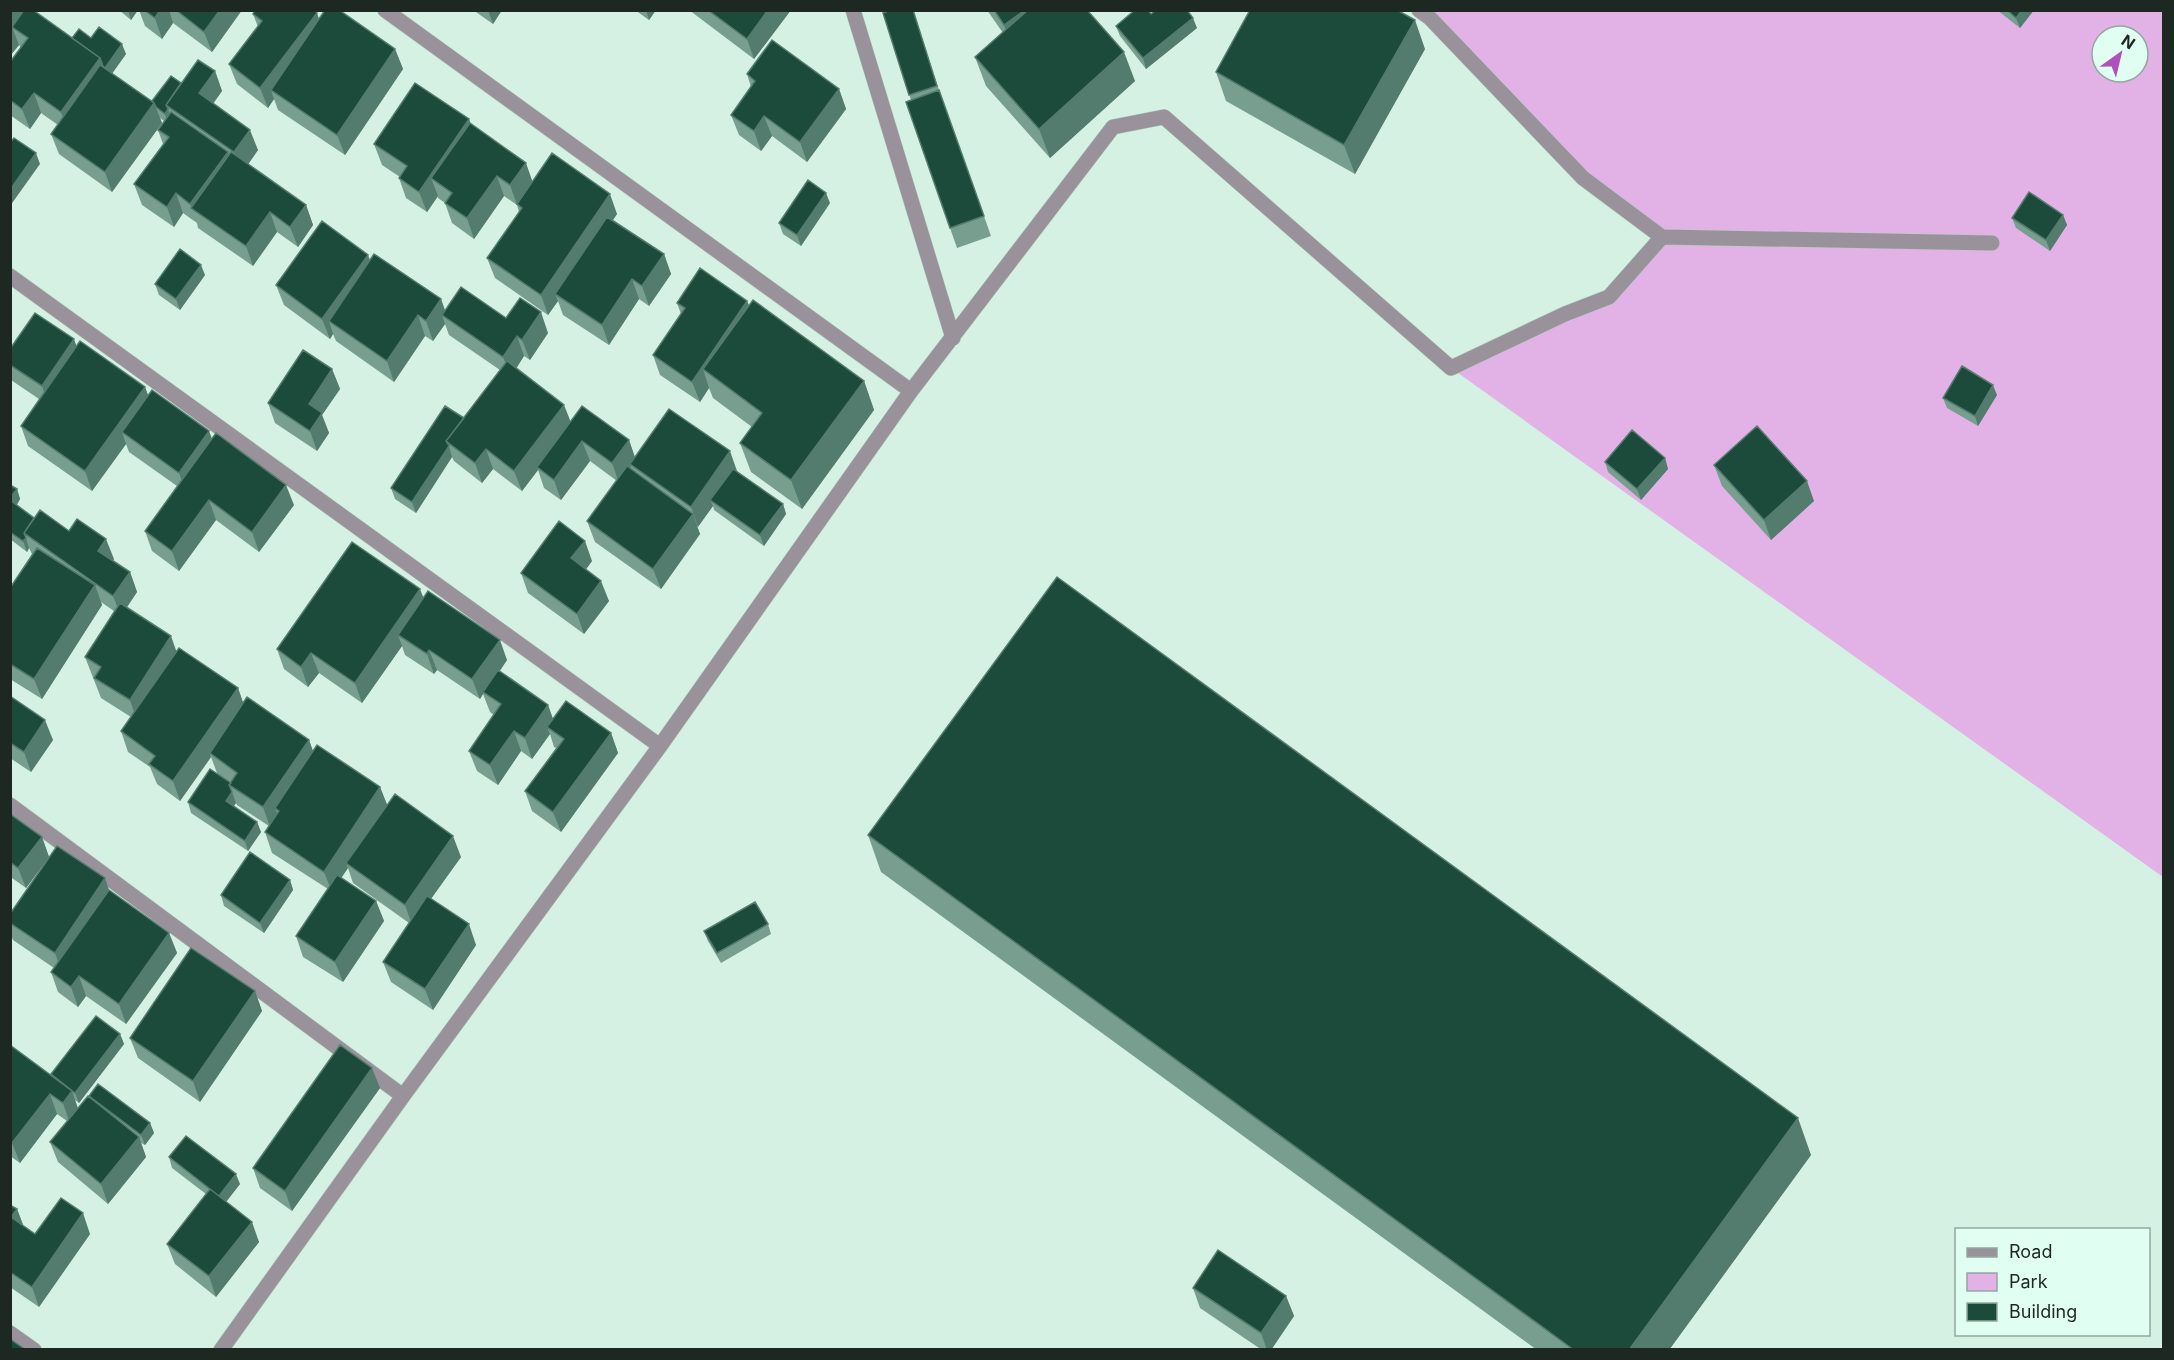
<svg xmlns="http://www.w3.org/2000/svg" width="2174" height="1360" viewBox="0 0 2174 1360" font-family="Inter,sans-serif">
<rect width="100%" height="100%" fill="#d4f1e4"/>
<path fill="#e2b2e6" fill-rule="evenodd" d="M1419,11h744v866l-712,-509 158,-71 53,-60 -79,-59zM2102,36h36v36h-36z"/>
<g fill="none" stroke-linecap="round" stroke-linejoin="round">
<defs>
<path id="street" d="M385,10l526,381
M853,10l100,328
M1419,10l11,8 153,160 79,59 330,6
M10,276l650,470
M10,805l393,291
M10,1333l24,17
M221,1350l182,-254 257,-350 251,-355 202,-264 51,-10 287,251 114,-54 44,-17 53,-60"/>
</defs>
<use href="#street" stroke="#b3cdc1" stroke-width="16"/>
<use href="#street" stroke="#9a929a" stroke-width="15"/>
</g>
<path fill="#789e90" d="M10,10l12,3 50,25h19l35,16 -14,19 40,28 29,-18 34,-12 7,20 -9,13 45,46 -10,14 58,41 7,20 -15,22 -21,-15 -24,34 -55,-38 -1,-5 -14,-10 -9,14 -32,-22 -8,-21 29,-40 -5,-14 6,-9 -4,-3 2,5 -50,69 -53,-38 -8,-20 7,-9 -17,-12 -11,16 -20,-14v-53l11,-14 -2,-3 -9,11z
M119,10h19l-7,10z
M139,10h103l-30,42 -39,-29 -11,16 -17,-13z
M473,10h29l-9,14z
M635,10h21l-7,10z
M689,10h102l-37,49z
M913,10l26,80 52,146 -34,12 -51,-146 5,-2 -28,-87z
M987,10h100l48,71 -85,77 -64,-72 -11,-29 28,-24z
M1997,10h37l-14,18z
M253,14l66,5 76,30 8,20 -58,86 -67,-45 -4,-11 -6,9 -31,-24 -8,-20 29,-37z
M1151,14l46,14 -51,41 -26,-33 -4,-10z
M1425,49l-70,125 -129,-73 -10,-29z
M747,74l92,15 7,20 -39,53 -35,-26 -11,15 -22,-16 -8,-20 20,-28z
M469,119l1,4 62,58 85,33 -4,6 51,34 7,20 -22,32 -10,-7 -30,46 -46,-30 -5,-14 -10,14 -53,-37 -8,-20 32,-46 -2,-7 -13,-9 -30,43 -22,-16 -7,-20 -7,-5v-2l-11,16 -21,-14 -7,-20 1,-1 -18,-12 -8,-21z
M830,203l-29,43 -18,-12 -4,-11z
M2063,215l4,10 -17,26 -34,-23 -4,-10z
M370,260l71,39 4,12 61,7 42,15 -18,27 -6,-4 -8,12 54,53 59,19 6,17 102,14 46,33 3,10 -22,32 -50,-36 -1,-4 -16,21 3,7 -39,55 -66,-47 -8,-21 30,-40 -27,-20 -29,39 -17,-12 -6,-18 -16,21 -29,-22 -11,14 -28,-22 -2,-4 -36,56 -21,-14 -4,-11 73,-70 36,-48 -51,-35 -4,-11 -12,17 -8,-5 -31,46 -58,-41 -3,-7 -3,5 -46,-34 -8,-20z
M205,275l-25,35 -21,-15 -4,-11z
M747,301l2,4 115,76 10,29 -72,99 -51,-37 -11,-29 12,-16 -39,-29 -4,-10 -9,14 -40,-27 -7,-20 28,-41 -4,-11z
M77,346l68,41 3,8 61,36 3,8 82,66 -35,47 -43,-32 -37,51 -27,-20 -7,-20 32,-45 -48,-34 -3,-8 -34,47 -64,-45 -7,-20 18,-27 -28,-19 -1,-31z
M332,369l8,20 -18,26 7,18 -12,18 -42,-28 -7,-20z
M1997,395l-19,31 -31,-18 -4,-10z
M1665,458l3,11 -27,31 -33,-28 -3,-10z
M1714,465l100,36 -43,39 -49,-54z
M10,485l7,4 3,10 -3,6 17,13 35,13 45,28 -1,2 17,11 7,20 -10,15 50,44 61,37 5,15 66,37 4,11 67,36 7,18 74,52 -30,42 45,46 -43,65 -42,-28 -8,-20 26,-39 -56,-40 -5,-15 -7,9 35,24 8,20 -41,61 -40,-25 -7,-21 32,-47 -56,-36 -7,-21 4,-6 -32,-21 -1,-2 -2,3 23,16 4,10 -13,19 -57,-38 -3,-11 29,-29 -6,-16 -31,44 -23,-17 -7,-17 -22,-15 -7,-21 10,-14 -30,-19 -16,-41 29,-46 -13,-9 1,3 -60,94 -32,-20v-91l22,-34 -3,-6 -2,4 -17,-13z
M592,561l-6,8 23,32 -25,33 -56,-41 -7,-20z
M424,598l83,62 -7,11 48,34 5,14 58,14 7,20 -57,79 -29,-21 -7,-20 31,-43 -2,-1 -4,-13 -18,25 -11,-8 -23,34 -21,-14 -8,-20 25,-36 -4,-3 -7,-18 -3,5 -43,-29 -3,4 -29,-19 -3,-9 -40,57 -43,-30 -11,14 -24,-18 -7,-20z
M10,696l43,44 -22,32 -21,-14z
M10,814l32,23 7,20 -23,31 -14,-10 -2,2z
M868,835l943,320 -142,195h-132l-656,-478z
M105,878l4,13 60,42 8,20 -51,71 -40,-28 -8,11 -20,-15 -7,-20 3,-4 -41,-28 -3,-8v-18z
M290,880l3,10 -29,43 -40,-27 -3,-11z
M768,924l3,10 -50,29 -13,-22 -4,-10z
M255,991l7,20 -62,91 -62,-44 -8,-20z
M120,1034l4,10 -45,59 -4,-3 3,8 10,-12 62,27 4,10 -9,12 -4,-2 5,14 -38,47 -50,-42 -8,-20 17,-21 -10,-7 -37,49 -10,-7v-111l42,31 -1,-2z
M372,1068l8,20 -88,123 -32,-23 -7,-20z
M169,1157l71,27 -14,18 33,40 -43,55 -41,-33 -8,-20 39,-50 -34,-26z
M10,1205l7,4 6,16 12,9h55l-51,73 -29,-20z
M1193,1288l93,8 8,20 -23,34h-9l-62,-42z"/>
<path fill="#537c6e" d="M12,10h9l8,21 -17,-4 7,18 -9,11v-43z
M128,10h10l-7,10z
M160,10h9l4,13 -11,16 -7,-21z
M220,10h22l-30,42 -8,-20z
M488,10h14l-9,14z
M646,10h10l-7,10z
M768,10h23l-37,49 -7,-20z
M1025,10h37l-51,35 -7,-20z
M2022,10h12l-14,18 -4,-10z
M317,13l7,20 -53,57 3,9 -6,9 -8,-20z
M1193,18l4,10 -51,41 -3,-11z
M1415,20l10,29 -70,125 -11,-29z
M122,44l4,10 -17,24 -4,-10z
M395,49l8,20 -58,86 -8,-20z
M1124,52l11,29 -85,77 -11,-29z
M100,58l7,20 -39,54 -7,-20z
M215,71l7,20 -16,22 -7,-20z
M839,89l7,20 -39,53 -7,-20z
M34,93l7,20 -11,16 -8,-20z
M154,103l8,20 -50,69 -7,-20z
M168,109l4,11 -4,4 -3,-10z
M764,116l8,20 -11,15 -7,-20z
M469,119l7,20 -45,39 7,18 -11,16 -8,-20z
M250,130l8,20 -16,23 -8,-21z
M228,152l7,20 -43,37 -2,-5z
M36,153l4,11 -30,42v-16z
M526,163l7,20 -16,22 -7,-20z
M497,176l7,20 -30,43 -7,-21z
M176,193l7,20 -9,14 -7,-20z
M826,193l4,10 -29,43 -4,-11z
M610,194l7,20 -57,84 -5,-4 3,7 -10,14 -7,-20z
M306,205l7,20 -15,22 -8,-20z
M270,212l7,20 -24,34 -7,-20z
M2063,215l4,10 -17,26 -4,-11z
M664,254l7,20 -22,32 -7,-20z
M368,255l8,20 -47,46 4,13 -3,5 -8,-20z
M201,265l4,10 -25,35 -4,-11z
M632,279l7,20 -30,46 -7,-20z
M441,299l7,20 -6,-4 3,9 -12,17 -7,-20z
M747,301l8,20 -52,48 6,19 -9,14 -8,-20z
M541,312l7,21 -18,27 -8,-20z
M418,315l7,21 -31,46 -7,-21z
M517,336l7,20 -13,21 -8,-20z
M74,339l7,20 -32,47 -7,-20z
M332,369l8,20 -18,26 7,18 -12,18 -7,-20 -1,-27z
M864,381l10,29 -72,99 -11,-29z
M1993,385l4,10 -19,31 -3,-10z
M145,387l7,20 -30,25 4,12 -34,47 -7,-20z
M564,405l8,20 -35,42 1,3 -16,21 -8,-20z
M209,431l7,20 -30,42 -7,-20z
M629,440l7,21 -6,3 1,3 -12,16 -7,-20z
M582,441l8,20 -29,39 -7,-20z
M449,446l3,11 -36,56 -4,-11z
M486,449l7,20 -11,14 -7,-20z
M730,451l7,20 -22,32 -5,-3 3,6 -15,21 -7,-20z
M1665,458l3,11 -27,31 -4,-11z
M1807,481l7,20 -43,39 -7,-20z
M286,485l8,20 -35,47 -7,-20z
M17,489l3,10 -7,11 -3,-8v-4z
M209,500l7,20 -37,51 -7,-20z
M783,504l3,10 -22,32 -4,-11z
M693,514l7,20 -39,55 -8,-20z
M26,538l3,10 -2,4 -4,-11z
M106,539l8,20 -8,12 -8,-20z
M585,541l7,20 -13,18 -8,-21z
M130,572l7,20 -16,24 -8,-20z
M601,581l8,20 -25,33 -7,-20z
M95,585l7,20 -60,94 -8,-20z
M420,589l8,20 -30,26 4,11 -40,57 -7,-20z
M171,636l7,20 -41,65 -7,-21z
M500,640l7,20 -23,33 -1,-1v2l-3,5 -8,-20z
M429,650l8,20 -3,4 -7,-20z
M311,653l8,20 -11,14 -7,-20z
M238,688l7,20 -35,45 1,4 -31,44 -7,-20z
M548,705l7,20 -8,2 3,7 -18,25 -7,-21z
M45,720l8,20 -22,32 -7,-20z
M514,731l7,20 -23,34 -8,-20z
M611,733l7,20 -57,79 -8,-20z
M309,740l7,20 -37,51 -4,-3 3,8 -8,11 -7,-20z
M380,787l8,20 -42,56 2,5 -16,24 -8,-20z
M232,792l4,11 -6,8 -4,-10z
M257,822l4,10 -13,19 -3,-10z
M453,836l8,21 -49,68 -7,-20z
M42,837l7,20 -23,31 -8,-20z
M105,878l7,21 -50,74 -7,-20z
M290,880l3,10 -29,43 -4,-10z
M376,901l8,20 -41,61 -8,-20z
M469,924l7,21 -43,65 -8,-21z
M169,933l8,20 -51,71 -7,-20z
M79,976l7,20 -8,11 -7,-20z
M255,991l7,20 -62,91 -7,-21z
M120,1034l4,10 -45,59 -4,-10z
M372,1068l8,20 -88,123 -7,-20z
M72,1091l7,21 -9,12 -7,-21z
M50,1094l7,20 -37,49 -8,-20z
M1798,1118l13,37 -142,195h-40z
M150,1123l4,10 -9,12 -4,-10z
M139,1137l7,20 -38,47 -7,-20z
M236,1174l4,10 -18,23 -4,-10z
M17,1209l8,21 -14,-13z
M83,1213l7,21 -51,73 -7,-20z
M252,1222l7,20 -43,55 -7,-21z
M1286,1296l8,20 -23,34h-4l-6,-17z"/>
<path fill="#1c4a3b" stroke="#537c6e" stroke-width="1.5" d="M24,10h9l67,48 -39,54 -27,-19 -12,16 -12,-9v-38l18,-24 -16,-11z
M144,10h16l-5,8z
M176,10h44l-16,22z
M255,10h59l3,3 -57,75 -31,-24 33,-43 -9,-7z
M325,10h14l56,39 -58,86 -66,-45z
M708,10h60l-21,29z
M891,10h22l24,76 -28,9 -26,-82z
M994,10h31l-21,15z
M1028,10h59l37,42 -85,77 -64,-72z
M1135,10h13l3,4 5,-4h31l6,8 -50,40 -27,-32z
M1250,10h147l18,10 -71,125 -128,-73z
M2007,10h15l-6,8z
M99,27l23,17 -17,24 -2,-2 -3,-8 -28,-20 7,-9 12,9z
M772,40l67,49 -39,53 -36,-26 -10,15 -23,-16 24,-34 -8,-7z
M198,60l17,11 -16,22 51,37 -16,22 -68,-47z
M100,65l54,38 -49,69 -54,-38z
M171,76l10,7 -15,22 2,4 -3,5 -9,-7 -2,-4 -2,-2z
M415,83l54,36 -50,73 -20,-14 8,-12 -33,-22z
M939,90l45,126 -34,12 -44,-126z
M171,112l57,40 -38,52 -14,-11 -9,14 -33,-23 35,-47 -11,-7z
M470,123l56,40 -16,22 -13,-9 -30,42 -22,-15 7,-10 -21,-15z
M14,138l22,15 -26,37v-47z
M231,152l75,53 -16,22 -20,-15 -24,34 -55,-38z
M552,153l58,41 -69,101 -54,-37 35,-50 -5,-4z
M808,180l18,13 -29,42 -18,-12z
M2029,192l34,23 -17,25 -34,-22z
M607,217l57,37 -22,32 -10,-7 -30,46 -47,-31z
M322,221l46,34 -46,64 -46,-34z
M180,249l21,16 -25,34 -21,-15z
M374,254l67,45 -15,22 -8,-6 -31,46 -58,-40z
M700,268l47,33 -55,81 -39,-27 32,-47 -8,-5z
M461,287l45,31 14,-20 21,14 -19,28 -5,-4 -14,21 -61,-42z
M753,300l111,81 -73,99 -51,-37 22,-30 -59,-44z
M35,313l39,26 -32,47 -32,-21v-16z
M80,341l65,46 -60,84 -64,-45z
M303,350l29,19 -23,35 13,9 -12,18 -42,-28z
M507,361l57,44 -50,66 -28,-22 -11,14 -29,-22z
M1962,366l31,19 -18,31 -32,-18z
M152,390l57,41 -30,42 -57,-41z
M445,406l19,12 -18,23 3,5 -37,56 -21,-14z
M582,406l47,34 -17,23 -30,-22 -28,39 -17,-13z
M669,409l61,42 -39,56 -61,-43z
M1757,426l50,55 -43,39 -50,-55z
M1632,430l33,28 -28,31 -32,-27z
M216,433l70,52 -34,47 -43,-32 -37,51 -27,-20z
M627,466l66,48 -40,55 -66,-48z
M733,469l50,35 -23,31 -50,-35z
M10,485l7,4 -7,9z
M10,500l24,18 -10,15 2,5 -3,3 -13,-9z
M40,510l29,21 8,-12 29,20 -8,12 32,21 -17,24 -89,-63z
M559,521l26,20 -14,17 30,23 -24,33 -56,-41z
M352,542l68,47 -65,94 -44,-30 -10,14 -24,-18z
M37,548l58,37 -61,94 -24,-15v-76z
M1057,577l741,541 -169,232h-55l-706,-515z
M428,591l72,49 -28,39 -43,-29 -2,4 -29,-19z
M120,603l51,33 -41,64 -36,-22 7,-11 -16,-10z
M179,648l59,40 -65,93 -24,-17 6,-8 -34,-25z
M498,670l50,35 -23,33 -11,-7 -24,34 -21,-14 32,-47 -18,-12z
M10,696l35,24 -21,32 -14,-9z
M247,697l62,43 -46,67 -34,-22 8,-12 -27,-20z
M566,701l45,32 -58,79 -28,-21 39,-52 -17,-12z
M317,745l63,42 -56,85 -59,-40 14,-21 -4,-3z
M210,769l21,14 -2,2 3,7 -6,9 31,21 -12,19 -57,-39z
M395,794l58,42 -48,69 -59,-42z
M10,814l32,23 -24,31 -8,-6z
M57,846l48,32 -50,75 -45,-30v-9z
M250,852l40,28 -30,43 -39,-28z
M337,875l39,26 -41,61 -39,-26z
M109,890l60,43 -50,71 -40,-28 -8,11 -20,-15z
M427,896l42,28 -44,65 -42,-27z
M755,902l13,22 -51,29 -13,-22z
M191,948l64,43 -62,90 -63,-43z
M96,1016l24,18 -45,59 -24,-19z
M10,1045l62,46 -9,12 -13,-9 -38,49 -2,-1z
M340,1045l32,23 -87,123 -32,-23z
M98,1084l52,39 -9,12 -52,-39z
M88,1096l51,41 -38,47 -51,-42z
M186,1136l50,38 -17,22 -50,-39z
M210,1189l42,33 -43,54 -42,-32z
M61,1198l22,15 -51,74 -22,-15v-67l7,4 -6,8 24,17z
M1218,1250l68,46 -25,37 -68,-45z
M10,1339l16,11h-16z"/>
<rect width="2174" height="1360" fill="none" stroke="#1d2823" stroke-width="24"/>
<rect x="1955" y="1228" width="195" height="108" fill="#e1fef2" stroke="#93a89f" stroke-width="1.5"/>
<rect x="1967" y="1248" width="30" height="9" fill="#9a929a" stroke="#93a89f" stroke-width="1.5"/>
<text x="2009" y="1258" font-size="18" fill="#1d2823">Road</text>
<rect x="1967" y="1273" width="30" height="18" fill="#e2b2e6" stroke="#93a89f" stroke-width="1.5"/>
<text x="2009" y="1288" font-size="18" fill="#1d2823">Park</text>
<rect x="1967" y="1303" width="30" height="18" fill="#1c4a3b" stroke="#93a89f" stroke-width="1.5"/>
<text x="2009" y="1318" font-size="18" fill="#1d2823">Building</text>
<g transform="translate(2120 54) rotate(34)"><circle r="28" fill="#e1fef2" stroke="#93a89f" stroke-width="1.5"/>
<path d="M0-4.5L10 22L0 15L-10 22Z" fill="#b052bb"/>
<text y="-9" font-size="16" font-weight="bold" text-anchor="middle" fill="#1d2823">N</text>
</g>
</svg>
